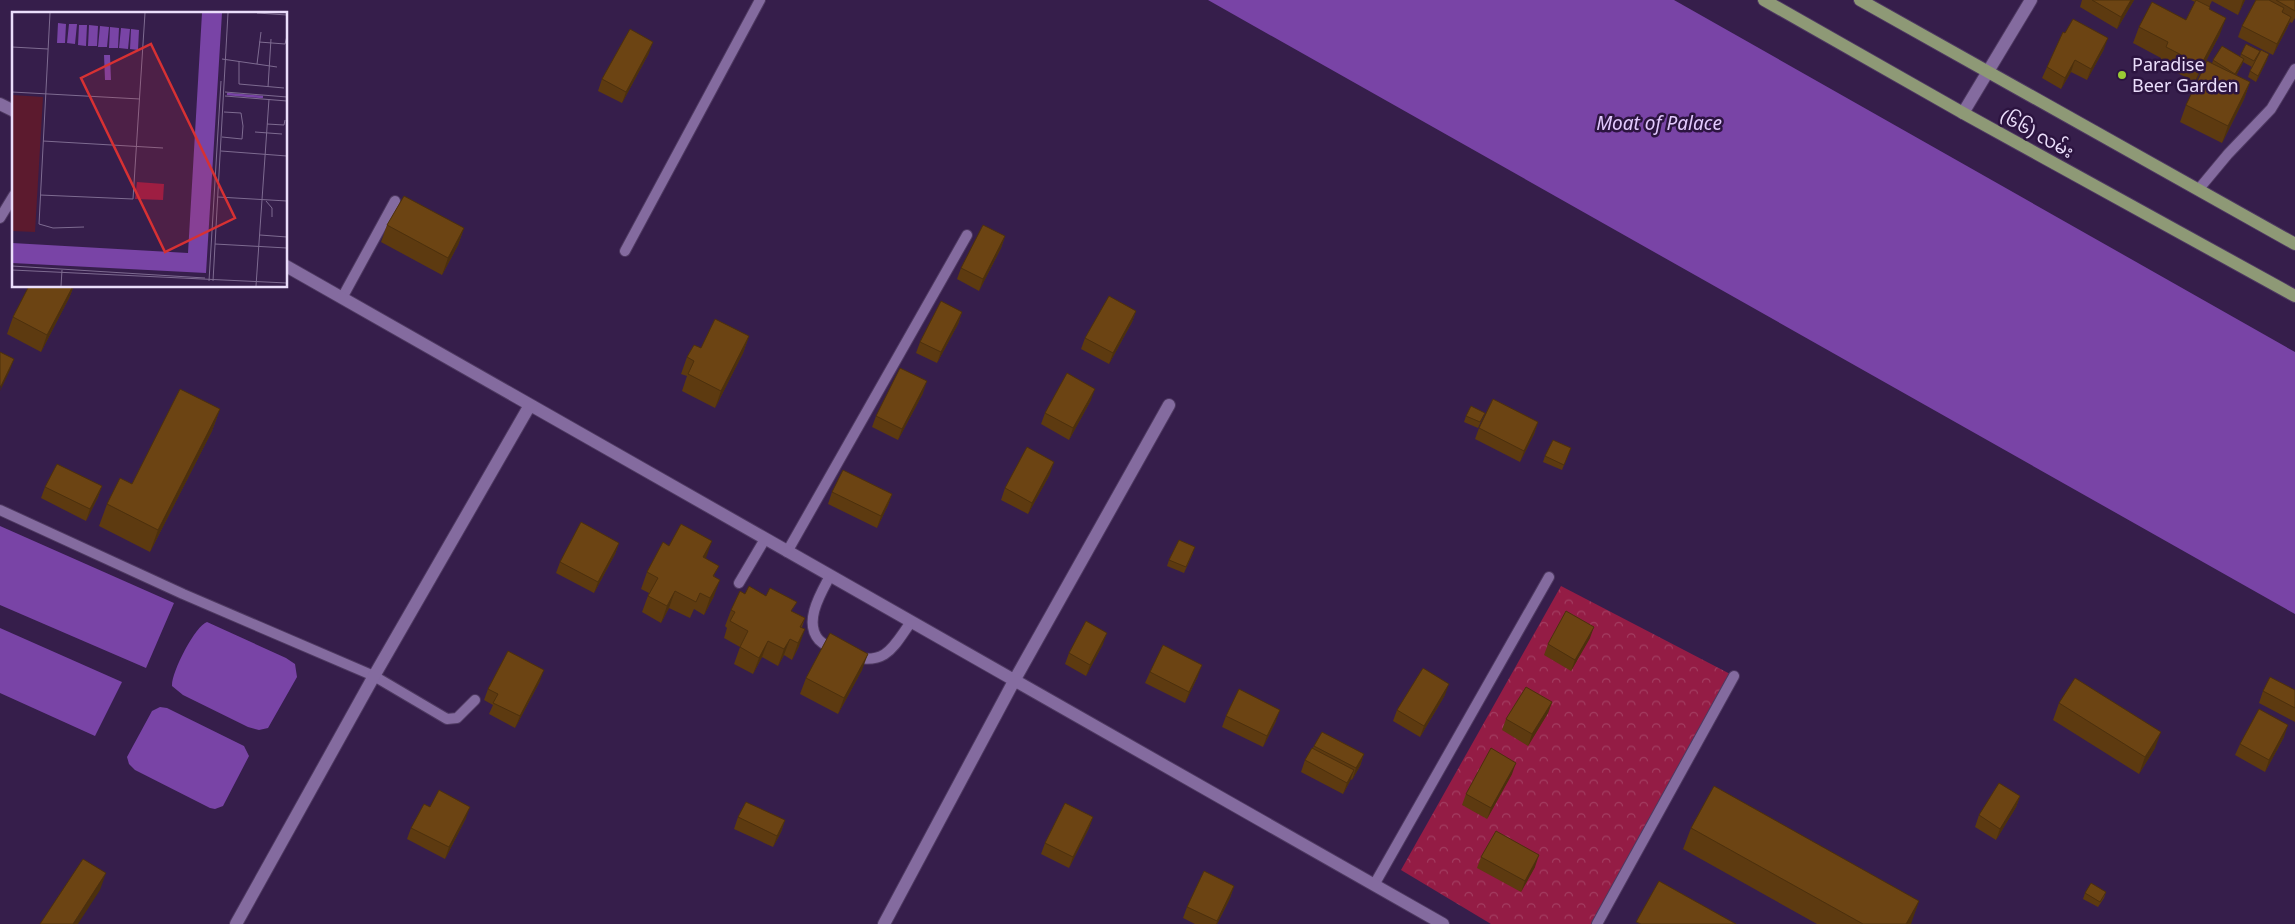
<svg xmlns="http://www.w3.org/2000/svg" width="2295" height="924" viewBox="0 0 2295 924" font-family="'Noto Sans','Noto Sans Myanmar',sans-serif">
<defs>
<pattern id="forest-crowns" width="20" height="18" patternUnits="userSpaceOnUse" patternTransform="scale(1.25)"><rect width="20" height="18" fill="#941c45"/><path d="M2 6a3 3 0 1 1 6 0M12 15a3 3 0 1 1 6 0" fill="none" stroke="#a33d61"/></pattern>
</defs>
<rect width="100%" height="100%" fill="#361e4b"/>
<path fill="url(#forest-crowns)" d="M1561,586l173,90 -137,248h-106l-90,-54z"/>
<path fill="#7944a6" d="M1208,0h466l621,352v262z
M0,526l174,77 -28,65 -146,-63z
M207,622l79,36 9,6 2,13 -29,51 -9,2 -11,-3 -65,-32 -11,-9c-1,-13 23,-60 35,-64z
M0,628l122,54 -27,54 -95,-43z
M160,707l7,1 77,38 5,10 -26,50 -8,3 -5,-1 -75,-38 -6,-6 -2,-7 25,-46z"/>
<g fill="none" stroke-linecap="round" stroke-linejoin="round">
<defs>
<path id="lane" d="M2198,190l30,-36 43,-45 24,-40
M0,218l14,-23
M625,251l135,-251
M342,298l53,-97
M0,510l183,84 191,82 73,43 10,-1 18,-18
M787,552l180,-317
M830,576c-9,17 -27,46 -11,64 4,4 12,8 18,10
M739,583l26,-44
M852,657c35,8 41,-10 59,-35
M1374,885l175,-308
M1597,924l137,-248"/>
<path id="street" d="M0,104l14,7
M1963,113l68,-113
M286,266l1157,658
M236,924l138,-248 156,-271
M884,924l130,-243 155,-276"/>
<path id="primary" d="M1764,0l199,113 332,183
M1860,0l435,244"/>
</defs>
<use href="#lane" stroke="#4e3961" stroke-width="12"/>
<use href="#street" stroke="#4e3961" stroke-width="14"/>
<use href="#primary" stroke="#4e3961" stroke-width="14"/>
<use href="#lane" stroke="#846b9f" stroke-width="10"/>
<use href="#street" stroke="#846b9f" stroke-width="12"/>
<use href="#primary" stroke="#8e9976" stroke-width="12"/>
</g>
<path fill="#5d3a10" d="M2082,0h52l-17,29 -37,-22z
M2191,0h54l-7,15 -26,-14 -3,6 1,2 10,25 -25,48 -35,-18 1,-6 -28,-15 6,-16 47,-7 9,-18z
M2256,0h39v18l-3,5 -2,-1 -3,6 -14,27 -35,-18 4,-11z
M2104,49l-17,31 -16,-8 -10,17 -19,-11 5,-11z
M2260,51l-2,6 -6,10 -9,-5 -7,14 14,6 -6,17 -22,44 -42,-21 6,-17 26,-41 1,-4 27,-3 1,-3z
M649,53l-27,50 -24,-12 4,-12z
M2267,60l-11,22 -8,-5 2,-6z
M387,225l77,3 -6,17 -16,30 -61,-33z
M1005,236l-4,12 -22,43 -22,-12 4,-11z
M29,286h45l-5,12 -28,54 -34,-18 6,-17z
M1136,311l-4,11 -23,42 -28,-15 4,-11z
M962,312l-4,12 -21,39 -21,-10 4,-11z
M749,336l-6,17 -28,55 -33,-17 5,-15 -6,-2 6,-17 14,-9z
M923,393l-25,47 -26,-13 4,-11z
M1091,400l-22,40 -28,-16 4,-11z
M220,409l-8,22 -62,121 -51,-26 8,-22z
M1485,413l-7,15 -14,-6 2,-6z
M1538,422l-4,12 -14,28 -45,-23 4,-11z
M1571,448l-9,22 -19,-8 2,-6z
M1050,474l-22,40 -27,-14 4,-12z
M102,486l-4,11 -12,24 -45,-23 4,-11z
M832,492l60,2 -4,11 -11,23 -49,-24z
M619,543l-4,11 -21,39 -38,-20 4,-11z
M669,546l37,12 9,19 -1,19 -10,19 -10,-6 -4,9 -21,-10 -8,15 -19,-11 7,-19 -8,-4 6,-17z
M1193,553l-9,20 -17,-7 2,-6z
M745,594l48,18 12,6 -3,9 -3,19 -7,14 -8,-5 -6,11 -16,-9 -9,17 -19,-10 6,-17 -16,-9 3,-10 -2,-2 6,-16z
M1590,638l-19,33 -27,-16 4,-11z
M1103,644l-17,32 -21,-12 4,-11z
M862,670l-24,44 -38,-20 6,-16z
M1150,672l48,4 -13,27 -40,-20z
M540,681l-25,47 -26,-14 4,-9 -9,-5 4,-11z
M2295,690v32l-36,-19 4,-12z
M1445,695l-25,42 -27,-16 4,-11z
M1552,702l-4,11 -20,33 -26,-16 4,-11z
M2059,703l96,45 -16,26 -86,-54z
M1226,716l50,5 -13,26 -41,-20z
M2284,737l-19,35 -30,-17 5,-11z
M1314,746l50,8 -4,12 -8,14 -1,-1 -8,15 -42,-22 4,-12z
M1512,774l-25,45 -25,-14 4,-11z
M2020,796l-4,11 -20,33 -21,-13 4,-12z
M430,807l36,11 -21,41 -38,-20 4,-11z
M738,817l47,3 -4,12 -8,15 -39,-18z
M1093,817l-4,11 -20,40 -28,-14 4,-11z
M1691,828l228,73 -8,21v2h-94l-134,-75z
M1481,857l54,10 -14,25 -44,-24z
M1234,886l-4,12 -13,26h-22l-12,-6 4,-11z
M2106,892l-2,6 -6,9 -15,-8 2,-6z"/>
<path fill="#4c300d" d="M2131,0h3l-17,29 4,-12z
M2243,0h2l-7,15z
M2291,17l-4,11 -14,27 4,-11z
M2226,18l-6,16 -25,48 6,-17z
M2108,38l-4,11 -17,31 4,-11z
M653,42l-4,11 -27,50 4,-11z
M2269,54l-2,6 -11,22 2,-6z
M2244,59l-2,6 -9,15 2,-6z
M2075,60l-4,12 -10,17 4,-11z
M2250,82l-6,17 -22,44 6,-17z
M464,228l-6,17 -16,30 6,-17z
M1005,236l-4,12 -22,43 4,-12z
M73,286h1l-5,12 -28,54 6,-17z
M1136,311l-4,11 -23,42 4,-11z
M962,312l-4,12 -21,39 4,-11z
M749,336l-6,17 -28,55 6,-17z
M14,359l-4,11 -10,21 1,-5z
M927,381l-4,12 -25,47 4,-11z
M1095,389l-4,11 -22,40 4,-12z
M220,409l-8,22 -62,121 8,-22z
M1538,422l-4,12 -14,28 4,-11z
M1054,462l-4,12 -22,40 4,-11z
M102,486l-4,11 -12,24 4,-12z
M892,494l-4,11 -11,23 4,-12z
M712,541l-6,17 -9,16 6,-17z
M619,543l-4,11 -21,39 4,-11z
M720,580l-6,16 -10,19 6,-17z
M675,591l-6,17 -8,15 6,-17z
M1594,627l-4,11 -19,33 4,-11z
M805,629l-6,17 -7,14 6,-17z
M1107,633l-4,11 -17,32 4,-11z
M790,639l-6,16 -6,11 6,-17z
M768,641l-6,16 -9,17 6,-16z
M868,654l-6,16 -24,44 6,-16z
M1202,665l-4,11 -13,27 4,-11z
M544,670l-4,11 -25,47 5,-12z
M1449,684l-4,11 -25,42 4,-11z
M1552,702l-4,11 -20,33 4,-12z
M1280,710l-4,11 -13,26 4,-11z
M2288,725l-4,12 -19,35 4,-12z
M2161,732l-6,16 -16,26 6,-17z
M1364,754l-4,12 -8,14 4,-12z
M1516,763l-4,11 -25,45 4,-11z
M1354,770l-4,11 -7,13 4,-11z
M2020,796l-4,11 -20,33 4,-11z
M470,807l-4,11 -21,41 4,-12z
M1093,817l-4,11 -20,40 4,-11z
M785,820l-4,12 -8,15 4,-11z
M1539,855l-4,12 -14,25 4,-11z
M106,873l-6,17 -22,34h-5z
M1234,886l-4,12 -13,26h-1z
M1919,901l-8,23h-5z"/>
<path fill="#6c4413" stroke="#4c300d" d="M2092,0h39l-10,17z
M2196,0l14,7 -1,2 17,9 -25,47 -35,-18 2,-5 -29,-15 13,-25 34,18z
M2256,0h13l15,8 -2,4 9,5 -14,27 -35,-18z
M2276,0h19v11z
M2073,19l35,19 -17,31 -16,-9 -10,18 -18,-11 16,-35 2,1z
M630,29l23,13 -27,50 -24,-13z
M2246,44l14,7 -6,10 -13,-7z
M2222,46l22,13 -9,15 -22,-14z
M2261,50l8,4 -11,22 -8,-5z
M2207,61l43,21 -22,44 -42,-21z
M404,196l60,32 -16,30 -61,-33z
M983,225l22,11 -22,43 -22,-11z
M29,286h44l-26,49 -34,-18z
M1109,296l27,15 -23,42 -28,-15z
M941,301l21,11 -21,40 -21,-10z
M715,319l34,17 -28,55 -33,-17 6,-13 -7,-4 7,-12 7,3z
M0,352l14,7 -13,27h-1z
M900,368l27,13 -25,48 -26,-13z
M1067,373l28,16 -22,39 -28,-15z
M180,389l40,20 -62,121 -51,-26 13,-26 12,6z
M1493,399l45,23 -14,29 -45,-23z
M1471,406l14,7 -5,9 -14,-6z
M1553,440l18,8 -7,17 -19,-9z
M1027,447l27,15 -22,41 -27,-15z
M57,464l45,22 -12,23 -45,-22z
M843,470l49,24 -11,22 -49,-24z
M581,522l38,21 -21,39 -38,-20z
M681,524l31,17 -9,16 16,9 -6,10 7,4 -10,18 -10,-5 -4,9 -21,-11 -8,15 -19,-10 10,-18 -11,-6 16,-30 6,4z
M1179,540l16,7 -9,20 -17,-7z
M749,586l17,10 4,-8 27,14 -6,9 14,7 -5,9 5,2 -7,14 -8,-4 -6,10 -16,-8 -9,17 -19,-11 8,-16 -18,-10 5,-9 -4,-2 9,-19 5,3z
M1566,611l28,16 -19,33 -27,-16z
M1086,621l21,12 -17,32 -21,-12z
M830,633l38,21 -24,44 -38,-20z
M1163,645l39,20 -13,27 -39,-20z
M508,651l36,19 -24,46 -27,-13 5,-9 -10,-5z
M1423,668l26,16 -25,42 -27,-16z
M2270,677l25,13v18l-32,-17z
M2075,678l86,54 -16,25 -86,-54z
M1526,687l26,15 -20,32 -26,-15z
M1239,689l41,21 -13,26 -41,-20z
M2259,709l29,16 -19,35 -29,-16z
M1322,732l42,22 -8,14 -42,-22z
M1312,748l42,22 -7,13 -42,-23z
M1491,748l25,15 -25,45 -25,-14z
M1999,783l21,13 -20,33 -21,-14z
M1714,786l205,115 -13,23h-43l-172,-96z
M439,790l31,17 -21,40 -38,-19 13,-24 6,3z
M746,802l39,18 -8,16 -39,-19z
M1065,803l28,14 -20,40 -28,-14z
M1496,831l43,24 -14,26 -44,-24z
M83,859l23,14 -33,51h-33z
M1204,871l30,15 -17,35 -30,-14z
M1659,881l77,43h-95l-5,-2z
M2091,883l15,9 -6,10 -15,-9z"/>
<circle fill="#9acb34" stroke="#2c1440" stroke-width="2" cx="2122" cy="75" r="5"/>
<g text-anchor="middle" stroke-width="5" stroke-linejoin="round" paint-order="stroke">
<g font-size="18" fill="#ebdefb" stroke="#2c1440" text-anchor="start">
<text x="2132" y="71">Paradise<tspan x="2132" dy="21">Beer Garden</tspan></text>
</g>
<g font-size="18" fill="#ebdefb" stroke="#2c1440">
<text transform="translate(2037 134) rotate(29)" y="6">(၆၆) လမ်း</text>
</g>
<g font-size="19" font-style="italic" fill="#e3cafe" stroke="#2c1440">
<text x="1659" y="130">Moat of Palace</text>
</g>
</g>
<g transform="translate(12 12)">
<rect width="275" height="275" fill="#361e4b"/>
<path d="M0,83l31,2 -8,135 -23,-1z" fill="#5c1a2e"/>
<path d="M125,170l27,2 -1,16 -28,-1z" fill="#941c45"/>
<path d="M190,1h20l-16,260 -194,-10v-20l176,10zM46,11l8,1 -1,19h-8zM57,12h8l-2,20 -8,-1zM67,13h8l-1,21 -8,-1zM77,13l9,1 -1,20h-9zM88,14l9,1 -2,20h-9zM98,15l9,1 -1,20h-9zM109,16l9,1 -2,20 -9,-1zM119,17l8,1 -1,20 -8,-1zM92,43h6l1,25h-6z" fill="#7944a6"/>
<path fill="none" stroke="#7944a6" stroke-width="2.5" d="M215,82l36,3"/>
<path fill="none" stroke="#7e6b91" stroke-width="1" d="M38,1l-11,211 14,4 31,-1M245,1l30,2M247,30l26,2 2,-8M0,35l36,2M210,47l55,8M227,49v23l45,4M245,52l4,-32M256,75l3,-48M0,80l128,7M213,80l62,5M213,84l62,5M255,112l17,1 1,-5M243,120l27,2M210,125l20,2 1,-13 -2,-13 -17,-1M31,129l120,7M209,139l66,5M28,183l93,4 12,-186M206,185l69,4M254,189l6,7v9M248,223l27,2M203,232l72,4M0,254l193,12M0,258l275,13M197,269l12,-200M201,269l15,-268M49,274l1,-16M244,274l13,-187"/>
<path fill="#d73133" fill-opacity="0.15" stroke="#d73133" stroke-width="2.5" d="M139,32l84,174 -70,34 -84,-174z"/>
<rect width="275" height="275" fill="none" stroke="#ebdefb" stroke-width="2.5"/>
</g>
</svg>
